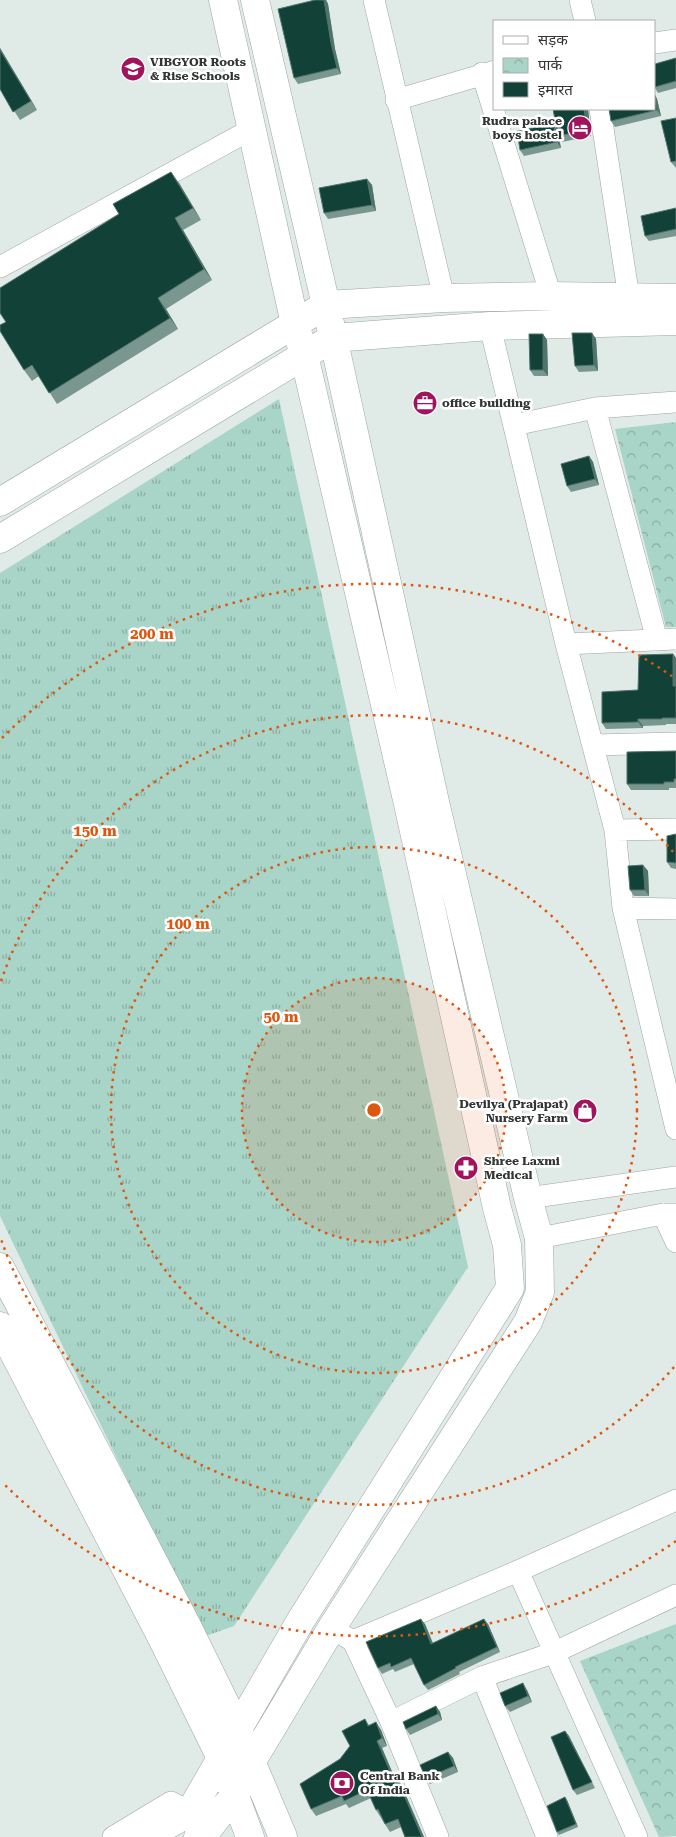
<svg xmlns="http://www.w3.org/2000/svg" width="676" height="1837" viewBox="0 0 676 1837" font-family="'Roboto Serif','Noto Sans Devanagari',serif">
<defs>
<pattern id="grass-tufts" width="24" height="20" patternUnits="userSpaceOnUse" patternTransform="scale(1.25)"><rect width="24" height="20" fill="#a9d4c8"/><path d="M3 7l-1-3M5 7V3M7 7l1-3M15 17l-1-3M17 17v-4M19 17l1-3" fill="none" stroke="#8aada3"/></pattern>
<pattern id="park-crowns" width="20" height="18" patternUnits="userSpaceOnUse" patternTransform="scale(1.25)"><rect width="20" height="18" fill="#a9d4c8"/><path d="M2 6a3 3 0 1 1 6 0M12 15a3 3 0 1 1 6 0" fill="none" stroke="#8aada3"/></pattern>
</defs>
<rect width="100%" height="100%" fill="#e0eae7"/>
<path fill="url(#grass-tufts)" d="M279,399l189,868 -234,359 -31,11 -203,-421v-643z"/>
<path fill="url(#park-crowns)" d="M676,422v205h-10l-51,-198z
M676,1624v212l-17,1 -79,-176z"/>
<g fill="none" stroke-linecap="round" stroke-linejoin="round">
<defs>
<path id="street" d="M374,0l70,298
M580,0l5,21
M655,43l21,-3
M482,73l69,223
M396,100l99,-29
M600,109l29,189
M0,267l252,-138
M490,326l76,318 49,186 8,78 53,221
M595,408l62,232
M514,425l81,-17 81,-6
M566,644l110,-5
M593,745l83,-2
M615,830l61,-1
M623,908l53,1
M528,1198l148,-21
M663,1214l13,28
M539,1238l124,-24h13
M518,1571l119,266
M341,1634l12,7 38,81 47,115
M353,1641l165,-70 158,-71
M482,1677l65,160
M391,1722l91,-45 71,-24 123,-58
M113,1837l58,-35 19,10 6,9"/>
<path id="secondary" d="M0,502l326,-197 118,-7 107,-2 125,2
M0,539l333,-201 157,-12 186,-5
M0,1267l187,359 50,102 46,109
M0,1326l162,312 59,120 29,79
M146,1837l44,-25 111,-192 209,-332 -3,-43 -10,-37 -89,-404 -104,-449 -9,-31 -72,-324
M198,1837l7,-4 30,-39 17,-33 79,-132 197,-307 12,-30 -1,-54 -11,-40 -93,-396 -109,-497 -71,-305"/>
</defs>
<use href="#street" stroke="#9da6a4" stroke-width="22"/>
<use href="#secondary" stroke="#9da6a4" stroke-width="29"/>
<use href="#street" stroke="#fff" stroke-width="21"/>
<use href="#secondary" stroke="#fff" stroke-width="28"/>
</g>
<path fill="#79968f" d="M315,0h11l2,4 7,45 6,25 -43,10 -4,-6z
M0,48l37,62 -17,10 -20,-31z
M676,58v30l-18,5 -3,-5v-24z
M655,95l2,4 4,17 -46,11 -4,-6 44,-12z
M553,109h35l3,27 -29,6 -3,-5 2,11 -37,8 -4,-6 33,-26 3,5z
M676,118v50l-5,-6z
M367,179l5,6 4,26 -48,8 -4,-6z
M179,183l22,37 -18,10 29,50 -46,29 12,20 -121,75 -18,-28 -7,5 -8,-11 -18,-48z
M676,208v28l-27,5 -4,-5z
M592,333l4,6 2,32 -19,1 -4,-6z
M543,334l4,6 1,36h-14l-4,-6z
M589,456l4,6 6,23 -28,7 -4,-6z
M673,654l3,4v66h-10v1l-23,1v2l-37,1 -4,-6 36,-33z
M676,751v37h-7v2h-38l-4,-6z
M676,834v35l-5,-1 -4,-6z
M643,865l5,6 1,25h-15l-4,-6z
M425,1624l8,19 55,-19 12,28 -41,20 1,2 -32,16 -4,-5 -10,-21 -19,8 -2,-3 -11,5 -4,-6z
M527,1690l5,12 -22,10 -5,-6z
M436,1706l4,6 2,8 -32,15 -4,-6z
M365,1719l4,6 12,5 6,16 -5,2 11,27 2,-1 5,8 24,55h-19l-4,-10 -11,5 -14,-22 -5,-12 -22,10 -3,-4 -30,12 -5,-7 29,-50 10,-13z
M565,1731l4,5 26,52 -18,7 -4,-5z
M448,1752l5,6 5,14 -28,12 -4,-6z
M567,1800l11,27 -19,8 -2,-3z"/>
<path fill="#50746c" d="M324,0h2l2,4 7,45 6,25 -4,-6 -6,-25z
M0,48l37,62 -6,-9 -31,-51z
M655,95l2,4 4,17 -4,-6 -2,-9z
M584,109h4l3,27 -4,-6z
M553,124l4,6 1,6 3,12 -4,-6z
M171,172l8,11 22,37 -8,-12z
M367,179l5,6 4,26 -4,-6z
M175,218l8,12 29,50 -8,-11z
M158,298l8,11 12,20 -8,-11z
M592,333l4,6 2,32 -4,-6z
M543,334l4,6 1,36 -5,-6z
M589,456l4,6 6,23 -4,-6z
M673,654l3,4v32l-3,-4z
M638,719l5,7v2l-5,-6z
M643,865l5,6 1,25 -4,-6z
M421,1619l4,5 10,25 -4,-5z
M484,1619l4,5 12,28 -3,-5z
M523,1683l4,7 5,12 -4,-6z
M436,1706l4,6 2,8 -4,-6z
M376,1722l5,8 6,16 -5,-8z
M565,1731l4,5 26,52 -3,-6z
M377,1741l5,7 15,35 -5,-7z
M448,1752l5,6 5,14 -4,-6z
M395,1774l5,8 24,55h-2z
M565,1797l2,3 11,27 -2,-3z"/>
<path fill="#124137" stroke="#50746c" d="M315,0h9l7,43 6,25 -43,10 -16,-69z
M0,50l31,51 -18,11 -13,-23z
M676,58v23l-21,6v-23z
M655,101l2,9 -46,11 -2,-12h46z
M553,109h31l3,21 -29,6z
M676,118v43l-5,1 -10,-41z
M553,124l4,18 -37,8 -3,-19z
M171,172l22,36 -18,10 29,51 -46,29 12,20 -121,75 -17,-28 -8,5 -24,-39v-6l6,-3 -6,-9v-25l119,-74 -6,-10z
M367,179l5,26 -48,8 -5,-25z
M676,208v21l-31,7 -4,-20z
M572,333h20l2,32 -19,1z
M529,334h14v36h-13z
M589,456l6,23 -28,7 -6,-22z
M673,654v32h3v32h-14v1h-24v3l-36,1v-31l36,-2 1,-35z
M676,751v28h-2v3h-10v2h-37v-32z
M676,834v29l-9,-1v-26z
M643,865l2,25h-15l-2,-24z
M421,1619l10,25 53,-25 13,28 -42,20 1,1 -32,17 -13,-27 -20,9 -1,-4 -12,5 -12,-26z
M523,1683l5,13 -23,10 -5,-13z
M436,1706l2,8 -32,15 -3,-7z
M365,1719l3,7 8,-4 6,16 -5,3 15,35 3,-2 27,63h-17l-7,-18 -13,5 -7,-15 -2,1 -9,-20 -23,11 -2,-5 -31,13 -11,-25 40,-25 10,-13 -8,-15z
M565,1731l27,51 -19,8 -22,-53z
M448,1752l6,14 -28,12 -6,-13z
M565,1797l11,27 -19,8 -10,-26z"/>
<circle cx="374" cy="1110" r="132" fill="#df570e" fill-opacity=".12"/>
<g fill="none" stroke="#df570e" stroke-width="2.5" stroke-dasharray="2.5 5">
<circle cx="374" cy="1110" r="132"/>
<circle cx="374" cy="1110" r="263"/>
<path d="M674 1367A395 395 0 0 1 1 1239M1 981A395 395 0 0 1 674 853"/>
<path d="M676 1541A526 526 0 0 1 2 1482M2 738A526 526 0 0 1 676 679"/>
</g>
<defs>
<symbol id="school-disc" viewBox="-11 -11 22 22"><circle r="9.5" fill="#a0135d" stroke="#fff"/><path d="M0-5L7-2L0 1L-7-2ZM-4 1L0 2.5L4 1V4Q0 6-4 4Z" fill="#fff"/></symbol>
<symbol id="hotel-disc" viewBox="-11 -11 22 22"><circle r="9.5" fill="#a0135d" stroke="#fff"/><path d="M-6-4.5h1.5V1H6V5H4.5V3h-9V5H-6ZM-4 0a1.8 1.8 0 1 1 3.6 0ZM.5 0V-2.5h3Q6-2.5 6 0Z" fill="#fff"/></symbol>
<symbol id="office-disc" viewBox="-11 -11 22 22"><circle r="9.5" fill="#a0135d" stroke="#fff"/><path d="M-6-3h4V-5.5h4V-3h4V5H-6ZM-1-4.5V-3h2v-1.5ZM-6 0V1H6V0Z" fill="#fff"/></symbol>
<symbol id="shop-disc" viewBox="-11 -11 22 22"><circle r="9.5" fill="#a0135d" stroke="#fff"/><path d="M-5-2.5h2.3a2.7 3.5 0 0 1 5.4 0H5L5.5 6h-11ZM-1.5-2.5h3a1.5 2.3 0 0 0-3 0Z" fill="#fff"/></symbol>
<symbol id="pharmacy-disc" viewBox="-11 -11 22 22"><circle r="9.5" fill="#a0135d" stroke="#fff"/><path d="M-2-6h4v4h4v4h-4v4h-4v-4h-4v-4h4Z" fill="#fff"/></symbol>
<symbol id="bank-disc" viewBox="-11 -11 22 22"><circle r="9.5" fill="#a0135d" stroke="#fff"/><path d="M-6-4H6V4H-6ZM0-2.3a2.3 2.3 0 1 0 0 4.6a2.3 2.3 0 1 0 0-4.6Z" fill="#fff"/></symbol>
</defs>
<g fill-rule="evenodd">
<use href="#school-disc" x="119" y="55" width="28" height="28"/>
<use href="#hotel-disc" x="566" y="114" width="28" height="28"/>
<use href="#office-disc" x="411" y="389" width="28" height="28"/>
<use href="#shop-disc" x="571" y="1097" width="28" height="28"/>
<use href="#pharmacy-disc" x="452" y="1154" width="28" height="28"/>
<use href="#bank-disc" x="328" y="1769" width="28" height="28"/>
</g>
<g text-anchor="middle" stroke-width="5" stroke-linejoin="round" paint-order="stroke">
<g font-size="12" font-weight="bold" fill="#313533" stroke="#fff" text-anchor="start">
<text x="150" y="66">VIBGYOR Roots<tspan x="150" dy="14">&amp; Rise Schools</tspan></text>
<text x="562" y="125" text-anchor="end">Rudra palace<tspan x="562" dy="14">boys hostel</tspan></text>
<text x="442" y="407">office building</text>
<text x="568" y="1108" text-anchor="end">Devilya (Prajapat)<tspan x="568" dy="14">Nursery Farm</tspan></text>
<text x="484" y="1165">Shree Laxmi<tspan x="484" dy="14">Medical</tspan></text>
<text x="360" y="1780">Central Bank<tspan x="360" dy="14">Of India</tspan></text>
</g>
</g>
<circle cx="374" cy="1110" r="8" fill="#df570e" stroke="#fff" stroke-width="2.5"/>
<g font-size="15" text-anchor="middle" font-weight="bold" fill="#df570e" stroke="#fff" stroke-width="5" stroke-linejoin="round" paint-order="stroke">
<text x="152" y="639">200 m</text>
<text x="95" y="836">150 m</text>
<text x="188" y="929">100 m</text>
<text x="281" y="1022">50 m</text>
</g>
<rect x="493" y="20" width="162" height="90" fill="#ffffff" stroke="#adaead"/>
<rect x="503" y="36" width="25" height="8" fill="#ffffff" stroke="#adaead"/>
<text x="538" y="45" font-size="15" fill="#313533">सड़क</text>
<rect x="503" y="58" width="25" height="15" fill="url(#park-crowns)" stroke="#adaead"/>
<text x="538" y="70" font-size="15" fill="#313533">पार्क</text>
<rect x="503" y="82" width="25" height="15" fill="#124137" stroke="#adaead"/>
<text x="538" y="95" font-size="15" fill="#313533">इमारत</text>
</svg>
